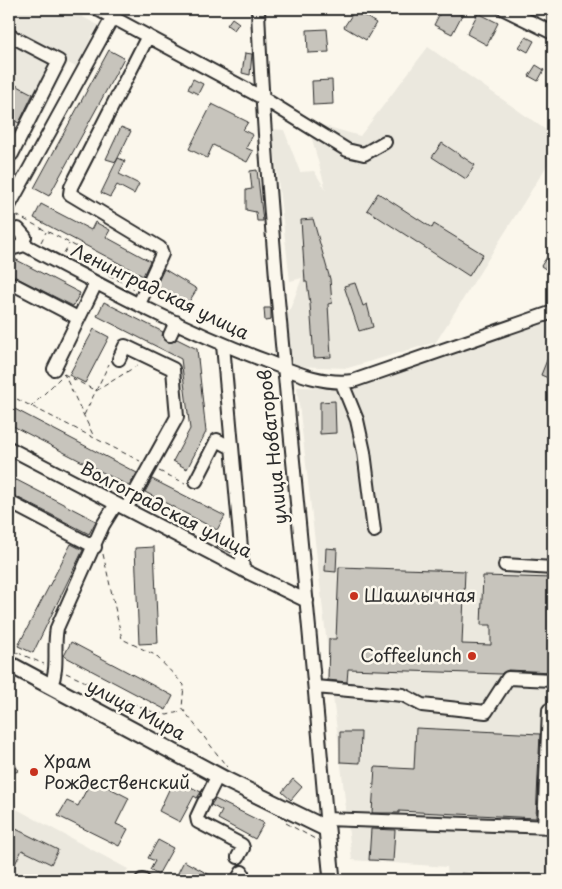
<svg xmlns="http://www.w3.org/2000/svg" width="562" height="889" viewBox="0 0 562 889" font-family="'Playpen Sans',sans-serif">
<rect width="100%" height="100%" fill="#fbf7ec"/>
<filter id="ink" filterUnits="userSpaceOnUse"><feTurbulence type="fractalNoise" baseFrequency=".02" numOctaves="2"/><feDisplacementMap in="SourceGraphic" scale="10" xChannelSelector="R" yChannelSelector="G"/><feConvolveMatrix kernelMatrix="1 2 1 2 8 2 1 2 1" color-interpolation-filters="sRGB"/></filter>
<g filter="url(#ink)">
<path fill="#ebe8de" d="M9,9h59l30,16 -22,42 -8,-4 -59,116z
M428,47l125,88v21l-117,186 -88,26 -55,-2 -3,-3 -3,-46 15,-39 -12,3 -18,-152 12,1 16,42 14,-1 12,19 -19,-69 53,15z
M553,316v564h-105l-1,-13 -95,-7 -55,-473 51,1z
M9,805l119,64 -7,11h-112z"/>
<path fill="#dddad0" stroke="#84827e" d="M461,873l44,3v4h-43z"/>
<path fill="#c7c4bc" stroke="#2b2b2b" d="M442,9h9l11,6 -10,19 -18,-9z
M355,10l21,13 -10,17 -22,-13z
M478,13l20,10 -11,22 -20,-11z
M232,18l7,5 -5,7 -7,-5z
M327,29l2,23 -21,1 -1,-23z
M526,37l8,4 -6,11 -9,-5z
M109,50l15,8 -75,138 -15,-8z
M245,53l7,1 -2,21 -8,-2z
M536,65l8,5 -6,11 -9,-5z
M193,79l10,5 -5,10 -10,-5z
M332,80l1,24 -20,1 -1,-24z
M12,83l21,11 -14,29 -10,-5v-32z
M212,104l36,18 -5,8 10,5 -7,13 7,3 -6,11 -34,-17 -6,13 -18,-9z
M121,127l10,4 -15,31 -10,-3z
M442,143l33,22 -9,14 -34,-22z
M118,158l7,3 -6,13 20,10 -5,10 -17,-9 -7,12 -9,-4z
M257,170l6,51h-6l-1,-9 -10,-2v-20l6,-1 -2,-18z
M378,193l54,35 2,-4 49,30 -14,22 -102,-66z
M41,204l50,26 4,-8 15,8 -4,7 44,24 -7,15 -109,-58z
M313,219l17,60 2,24 -4,1 3,53 -17,1 -4,-54 -3,-22h-2l-4,-62z
M553,248v26l-12,-8z
M9,256l71,37 -7,13 -64,-32z
M164,269l33,20 -10,16 -31,-19z
M355,283l8,23 4,-2 6,23 -14,4 -15,-45z
M104,302l59,30 -1,4 4,6 5,1 6,-4 20,10 9,83 -19,37 -14,-8 17,-32 -9,-70 -84,-43z
M264,308h7v12l-6,1z
M94,329l15,8 -24,46 -16,-8z
M553,345v35l-12,-5z
M335,401l1,32 -16,1v-32z
M9,406l128,67 -8,13 -120,-62z
M9,476l87,45 -7,13 -80,-41z
M152,479l73,37 -8,14 -72,-38z
M221,538l12,6 -2,9 -14,-7z
M71,544l12,6 -50,103 -15,-7z
M154,547l4,96 -19,1 -4,-96z
M326,548l11,1 -1,23 -11,-1z
M339,567l126,4 -3,73 29,1v-20h-10l2,-49 70,2v94l-45,-2 -7,4 -153,-5 -1,13 -19,-2 1,-41h7z
M71,642l102,54 -7,14 -102,-54z
M416,728l124,6 -4,84 -137,-7v2h-27l3,-46 39,2z
M340,732h21l-1,31 -20,-1z
M9,749l9,22 -9,4z
M92,779l37,19 -13,26 12,5 -9,17 -61,-30 9,-15 11,5z
M174,779l27,13 -4,6 -3,-2 -14,26 -21,-11z
M293,779l9,8 -11,13 -9,-8z
M215,799l49,24 -9,16 -37,-20 4,-8 -11,-6z
M16,829l42,21 -7,14 -29,-14 -13,26v-34z
M371,829l24,1 -2,31 -24,-1z
M158,840l15,8 -15,27 -8,-5 5,-9 -7,-3z
M184,861l35,19h-32l-10,-5z"/>
<g fill="none" stroke-linecap="round" stroke-linejoin="round">
<path stroke="#d1cec5" stroke-width="12" stroke-dasharray="12 6" stroke-linecap="butt" d="M162,349l8,-14"/>
<defs>
<path id="minor" d="M97,9l164,88 86,53 17,4 21,-12
M258,9c3,90 11,179 18,268 16,184 36,368 51,552
M504,9l49,24
M9,35l50,26 -47,93 -3,-2
M9,206l108,-197
M9,231l9,-2 7,8 -4,9 -7,2 -5,-2
M23,244c79,42 159,86 243,117 28,11 56,24 87,20l200,-69
M9,282l69,36
M139,304l23,-50 -2,-6 -90,-54 1,-7 77,-151
M170,335l6,-13
M223,345l20,225
M119,359l6,-13 48,23 4,48 -51,92
M54,369l42,-86
M342,383l15,37 7,32 10,79
M9,448l234,122 64,31
M196,481l21,-41 15,8
M9,502l86,45
M505,565l48,3
M51,686c8,-20 2,-37 6,-58l46,-103 13,-21
M316,687l87,8 19,10 64,7 22,-34 45,2
M208,795l10,-20
M204,802l-7,15 1,5 44,23 1,3 -5,9
M326,819l227,8
M544,827l5,-117h4
M142,880h1
M237,880l5,-8"/>
<path id="major" d="M9,664l217,116 101,49 5,51"/>
</defs>
<use href="#minor" stroke="#2b2b2b" stroke-width="16"/>
<use href="#major" stroke="#2b2b2b" stroke-width="19"/>
<path stroke="#2b2b2b" stroke-width="1" stroke-dasharray="5 4" stroke-linecap="butt" d="M16,215l61,32 -2,9 59,33
M41,242l5,-10
M64,253l5,-9
M64,374l32,17 42,-26
M9,395l131,66
M31,407l33,-33 30,63
M84,415l25,-51
M159,471l26,12
M103,554l19,85 33,16 29,30 -2,23 45,59
M9,649l35,15
M66,673l84,38 17,4 16,-4
M286,823l29,16"/>
<use href="#minor" stroke="#fbf7ec" stroke-width="12"/>
<use href="#major" stroke="#fbf7ec" stroke-width="15"/>
</g>
</g>
<g fill="#c8321e" stroke="#fbf7ec" stroke-width="2">
<circle cx="354" cy="596" r="5"/>
<circle cx="472" cy="656" r="5"/>
<circle cx="34" cy="772" r="5"/>
</g>
<g text-anchor="middle" stroke-width="5" stroke-linejoin="round" paint-order="stroke">
<g font-size="18" fill="#2b2b2b" stroke="#fbf7ec">
<text transform="translate(160 292) rotate(26)" y="6">Ленинградская улица</text>
<text transform="translate(273 447) rotate(-96)" y="6">улица Новаторов</text>
<text transform="translate(166 510) rotate(27)" y="6">Волгоградская улица</text>
<text transform="translate(136 710) rotate(28)" y="6">улица Мира</text>
</g>
<g font-size="18" fill="#2b2b2b" stroke="#fbf7ec" text-anchor="start">
<text x="364" y="602">Шашлычная</text>
<text x="462" y="662" text-anchor="end">Coffeelunch</text>
<text x="44" y="768">Храм<tspan x="44" dy="21">Рождественский</tspan></text>
</g>
</g>
<rect width="562" height="889" fill="none" stroke="#fbf7ec" stroke-width="30"/>
<rect x="15" y="15" width="532" height="859" fill="none" stroke="#2b2b2b" stroke-width="2" filter="url(#ink)"/>
</svg>
